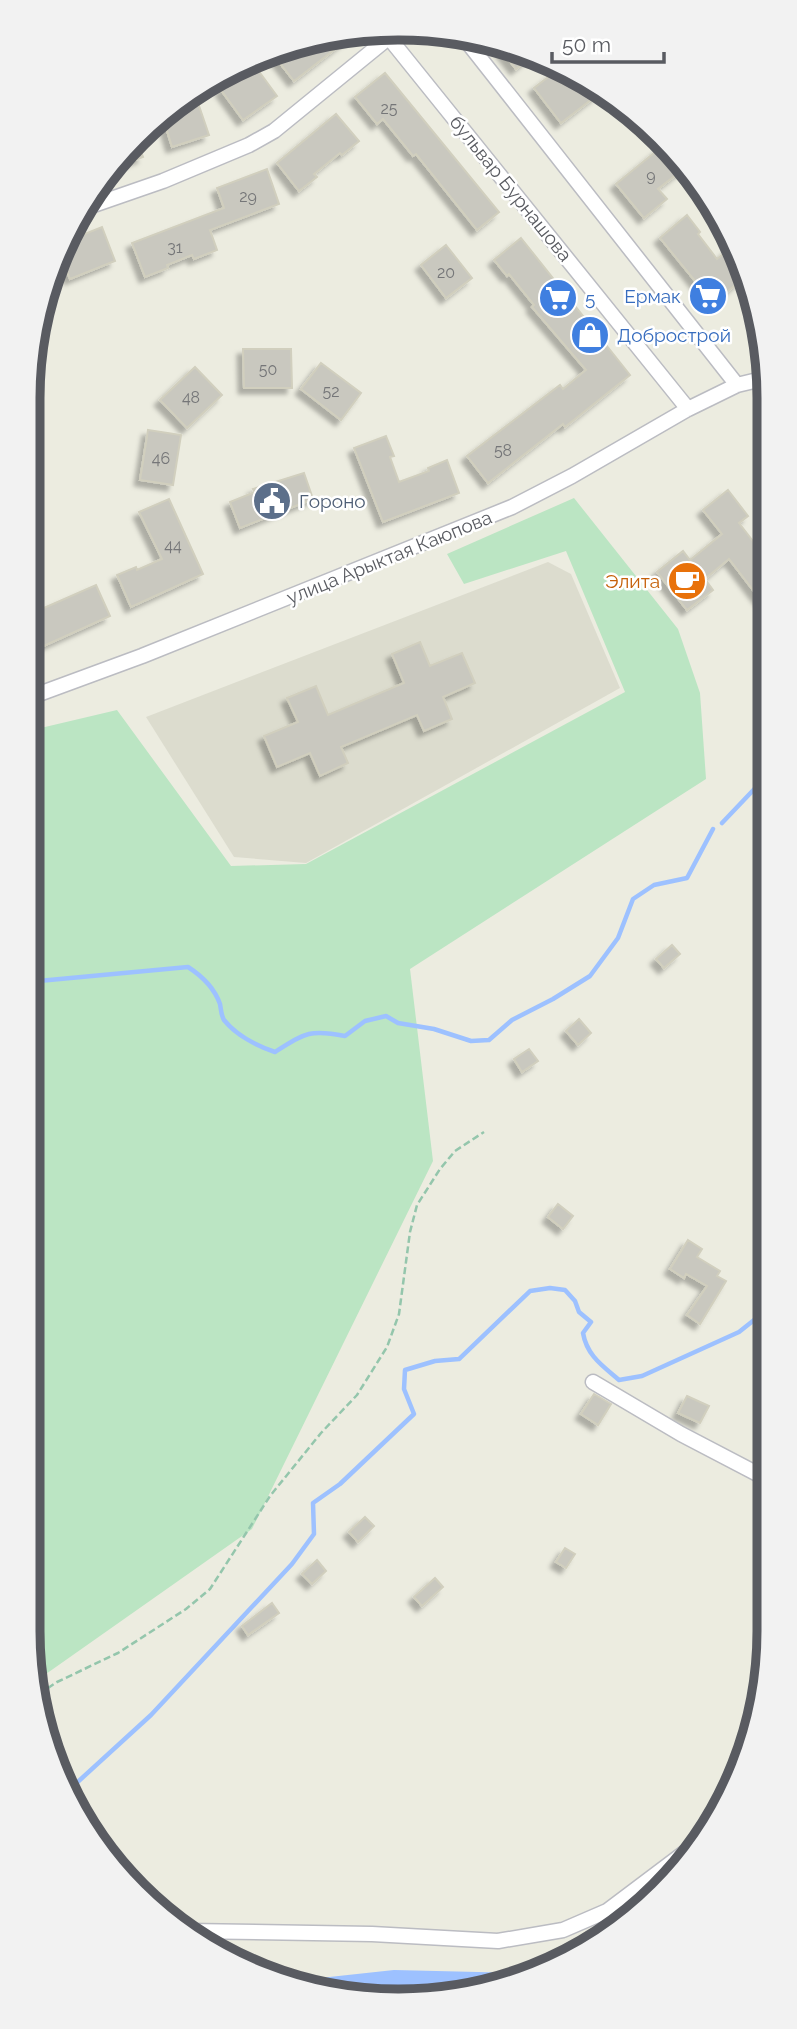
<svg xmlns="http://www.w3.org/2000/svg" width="797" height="2029" viewBox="0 0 797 2029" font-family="Raleway,sans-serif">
<defs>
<filter id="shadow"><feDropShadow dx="-5.5" dy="5.5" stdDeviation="2" flood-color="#0004"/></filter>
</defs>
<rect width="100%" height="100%" fill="#ecece0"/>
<path fill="#dcdcce" d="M548,562l23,12 49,114 -314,175 -72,-6 -88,-140z"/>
<path fill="#bbe5c3" d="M574,498l104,131 22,64 6,86 -296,190 23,192 -181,368 -216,152 -8,-51v-899l89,-21 114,156 75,-2 319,-172 -59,-141 -102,33 -17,-30z"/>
<path fill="#9dc1ff" d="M257,1966l63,12 74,-8 123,3 12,-3 -58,24 -121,4z"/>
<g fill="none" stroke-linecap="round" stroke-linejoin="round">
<path stroke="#9dc1ff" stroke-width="4.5" d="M722,823l39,-41 6,-3
M28,982l160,-15c14,9 26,20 32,37 1,5 1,11 4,16 12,15 33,26 51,32 30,-19 35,-23 70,-16l20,-15 21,-5 12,7 36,6 37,12 18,-1 23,-20 41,-21 37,-23 28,-38 15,-39 21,-14 33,-7 26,-49
M70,1789l81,-74 141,-151 22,-30 -1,-31 27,-19 74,-70 -10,-25 1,-19 30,-9 24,-2 71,-68 20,-3 15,2 10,11 4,11 12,10 -8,11c4,23 20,33 36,47l23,-4 97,-44 29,-23"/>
</g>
<path fill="#c9c8bf" stroke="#d1cfbe" stroke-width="2" filter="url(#shadow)" d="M351,31l6,1 -63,49 -19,-24z
M494,41h1l37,15 -16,13z
M255,66l22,30 -34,24 -22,-30z
M560,68l6,9 5,-4 13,5 17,14 -40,31 -27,-35z
M385,73l114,139 -22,18 -61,-76 -3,2 -30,-37 -6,5 -22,-27z
M195,94l14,41 -37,12 -8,-26z
M336,114l23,27 -17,14 -2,-2 -26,21 3,3 -18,14 -22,-28z
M138,144l5,13 -32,12 -1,-1z
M665,144l12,10 9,13 -28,22 9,10 -23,19 -28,-34z
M267,169l12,35 -69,26 7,20 -23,9 -2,-4 -25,10 1,3 -23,9 -13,-34 92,-35 -7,-20z
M687,215l13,17 -2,2 19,25 17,-14 10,33 -31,25 -53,-65z
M102,227l13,34 -45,18 -8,-20 10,-20z
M521,238l109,137 -65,52 -2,-3 -75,59 -21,-27 93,-71 3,4 23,-19 -54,-63 2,-2 -25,-31 -2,2 -13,-16z
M446,245l26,33 -26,20 -25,-33z
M243,349h48l1,39h-48z
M321,363l40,30 -20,27 -40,-31z
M195,367l27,28 -35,33 -27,-28z
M148,430l33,5 -8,50 -33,-5z
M386,436l8,20 -4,1 9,25 30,-11 -1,-3 19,-8 12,33 -76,29 -29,-74z
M304,473l9,26 -73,29 -10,-26 25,-10 -2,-3z
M728,490l20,26 -9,7 27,35v49l-37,-48 -24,20 8,11 -26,20 -30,-38 26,-21 7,9 32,-26 -19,-24z
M169,499l34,75 -72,33 -14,-32 19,-8 1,3 25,-11 -23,-47z
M96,585l14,31 -73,33 -9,-20v-14z
M420,642l10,24 32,-13 13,30 -32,14 9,22 -28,12 -7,-16 -76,32 7,16 -28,13 -10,-23 -33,14 -13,-31 34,-14 -11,-24 29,-12 12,29 76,-32 -12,-29z
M672,945l8,9 -16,14 -8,-9z
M579,1019l12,14 -13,12 -12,-14z
M529,1049l9,12 -16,11 -8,-13z
M558,1204l15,12 -10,13 -15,-12z
M688,1240l14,9 -5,8 23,14 -3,5 9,5 -26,43 -13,-9 20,-29 -21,-12 -2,4 -14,-9z
M594,1394l17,10 -13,21 -17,-11z
M687,1396l22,10 -9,17 -22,-10z
M365,1517l9,9 -16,16 -9,-10z
M565,1548l10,6 -9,14 -10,-6z
M317,1560l9,11 -14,13 -10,-10z
M435,1578l8,9 -21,19 -8,-9z
M272,1603l7,10 -31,22 -6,-9z"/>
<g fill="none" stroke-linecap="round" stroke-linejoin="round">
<defs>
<path id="minor" d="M386,34l302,375
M465,39l272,346
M88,207l75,-26 86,-36 25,-14 119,-97
M28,698l114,-42 370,-149 60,-31 116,-67 49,-24 29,-7
M593,1382l88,52 88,46
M188,1931l184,3 126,7 65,-11 44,-19 93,-70"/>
</defs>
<use href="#minor" stroke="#bbbcc2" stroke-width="17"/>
<path stroke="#94c6ac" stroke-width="2.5" stroke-dasharray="7 3.5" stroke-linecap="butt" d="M39,1694l18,-12 61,-29 68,-44 24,-20 60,-93 51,-63 36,-38 30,-48 12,-33 11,-82 7,-27 23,-36 15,-18 29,-19"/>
<use href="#minor" stroke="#fff" stroke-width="14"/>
</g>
<defs>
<symbol id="supermarket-disc" viewBox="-11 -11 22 22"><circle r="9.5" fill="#3f7fe0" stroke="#fff"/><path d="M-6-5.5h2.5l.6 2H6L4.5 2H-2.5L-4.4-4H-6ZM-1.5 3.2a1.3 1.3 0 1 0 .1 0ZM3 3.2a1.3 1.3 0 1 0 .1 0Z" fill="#fff"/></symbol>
<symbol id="shop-disc" viewBox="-11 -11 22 22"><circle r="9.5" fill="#3f7fe0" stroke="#fff"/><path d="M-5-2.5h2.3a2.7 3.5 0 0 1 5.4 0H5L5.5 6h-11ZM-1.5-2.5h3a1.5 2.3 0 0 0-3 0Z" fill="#fff"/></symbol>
<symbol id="civic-disc" viewBox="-11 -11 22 22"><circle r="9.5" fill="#5c6f8a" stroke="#fff"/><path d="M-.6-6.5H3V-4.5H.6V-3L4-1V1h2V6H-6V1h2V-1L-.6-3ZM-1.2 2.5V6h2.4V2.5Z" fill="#fff"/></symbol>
<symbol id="cafe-disc" viewBox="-11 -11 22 22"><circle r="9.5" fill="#e8710a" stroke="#fff"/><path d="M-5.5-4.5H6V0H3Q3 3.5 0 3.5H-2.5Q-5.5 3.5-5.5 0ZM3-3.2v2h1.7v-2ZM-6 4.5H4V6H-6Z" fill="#fff"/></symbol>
</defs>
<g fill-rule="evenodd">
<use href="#supermarket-disc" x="686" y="274" width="44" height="44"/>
<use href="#supermarket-disc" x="536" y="276" width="44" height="44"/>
<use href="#shop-disc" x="568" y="313" width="44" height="44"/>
<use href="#civic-disc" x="250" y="479" width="44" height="44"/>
<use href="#cafe-disc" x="665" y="559" width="44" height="44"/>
</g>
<g text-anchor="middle" stroke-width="5" stroke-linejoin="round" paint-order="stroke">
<g font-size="16" fill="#757678">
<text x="389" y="114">25</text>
<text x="651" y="181">9</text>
<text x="248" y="202">29</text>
<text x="175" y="253">31</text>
<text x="446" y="278">20</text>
<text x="268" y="375">50</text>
<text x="331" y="397">52</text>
<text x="191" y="403">48</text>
<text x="503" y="456">58</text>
<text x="161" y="464">46</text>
<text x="173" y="551">44</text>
</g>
<g font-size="19" fill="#595b61" stroke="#fff">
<text transform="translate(511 188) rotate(51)" y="7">бульвар Бурнашова</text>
<text transform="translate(389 557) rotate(-22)" y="7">улица Арыктая Каюпова</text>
</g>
<g font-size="19" fill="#366cbe" stroke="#fff" text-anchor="start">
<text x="681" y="303" text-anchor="end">Ермак</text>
<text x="585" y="305">5</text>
<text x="617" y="342">Добрострой</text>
</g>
<g font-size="19" fill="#4e5e75" stroke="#fff" text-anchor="start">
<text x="299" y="508">Гороно</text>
</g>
<g font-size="19" fill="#c56008" stroke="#fff" text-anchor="end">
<text x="660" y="588">Элита</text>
</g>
</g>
<path d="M0 0H797V2029H0ZM398 40H399A358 358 0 0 1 757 398V1631A358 358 0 0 1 399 1989H398A358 358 0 0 1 40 1631V398A358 358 0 0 1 398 40Z" fill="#f2f2f2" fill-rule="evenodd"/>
<path fill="none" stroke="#595b61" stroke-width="9" d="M398 40H399A358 358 0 0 1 757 398V1631A358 358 0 0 1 399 1989H398A358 358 0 0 1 40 1631V398A358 358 0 0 1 398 40Z"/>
<path d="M552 52v10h112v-10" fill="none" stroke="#595b61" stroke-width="3.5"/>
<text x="562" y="52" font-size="21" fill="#595b61" stroke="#ffffff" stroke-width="5" paint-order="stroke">50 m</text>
</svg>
